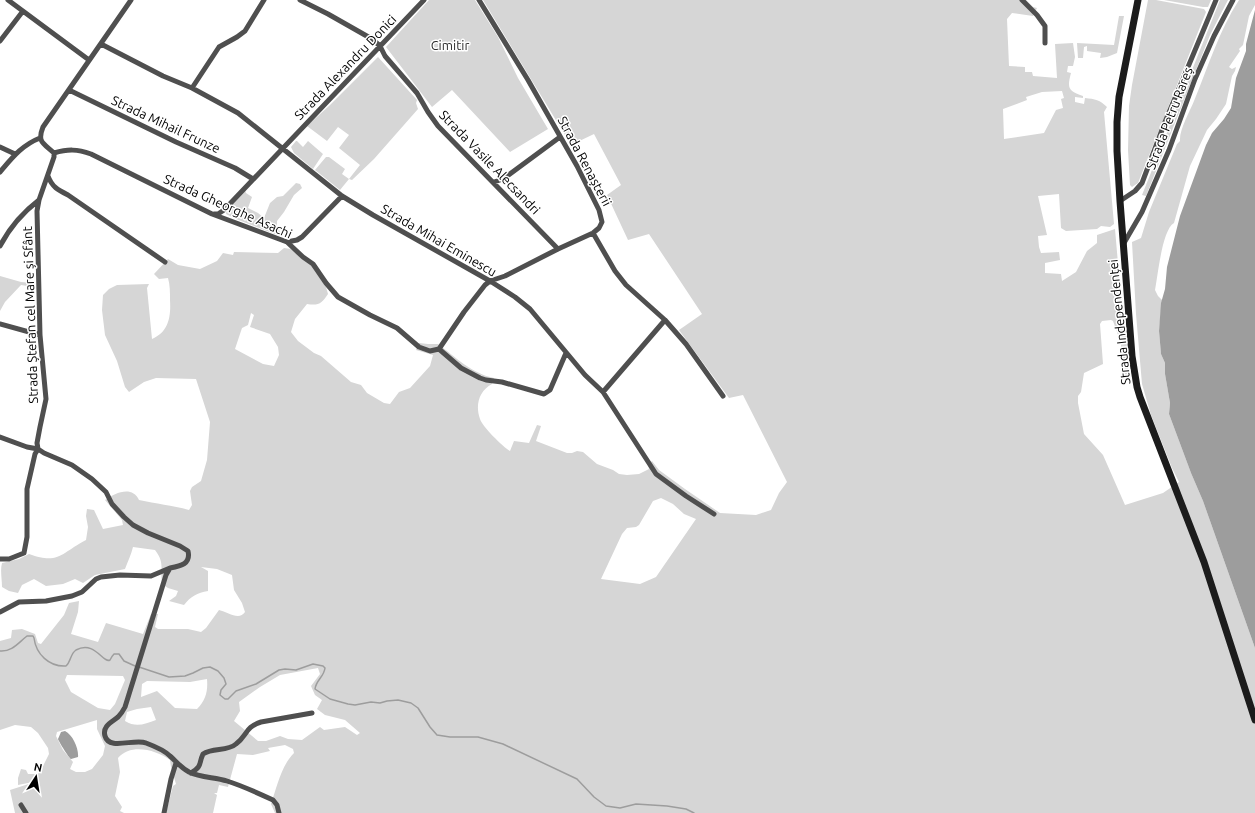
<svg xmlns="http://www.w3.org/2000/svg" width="1255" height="813" viewBox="0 0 1255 813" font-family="Ubuntu,sans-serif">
<rect width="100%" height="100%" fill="#fff"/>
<path fill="#d6d6d6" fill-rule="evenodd" d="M429,0h46l23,37 20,41 30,51 -38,23 -58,-62 -20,17 -46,-60z
M483,0h543l7,7 4,1 -4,8 -21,-3 -5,6 2,47 16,1v5h7l1,4 24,2 -2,-34 18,-1 2,14 -2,9h-5l-1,6 4,1c-4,15 -3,18 12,23v2l-8,-1v5l9,2 1,-6c10,1 15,2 22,9l-3,5 10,112 -4,3 -9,-1 -4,3 -31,2 -5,-3 -2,-34 -21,2 9,39 -9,1 1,11 2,6 18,-1 1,8 -15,3v10l16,1 1,7 14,-9 11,-21 10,-8v-8l18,-6 6,69 3,16 2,18 2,41 -3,4 -1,-17h-3v-17l-8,-22 -2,-1 -9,1 -2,3 3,40 -19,9 -3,19 -3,4v7l6,31 19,21 22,50 38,-12 16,-11 -7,-14 -21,-53 -9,-31 -6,-70 -4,-72 9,-4 8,-26 28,-68 3,-3c-1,-11 10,-30 14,-40 14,-34 25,-70 45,-101h16v5l-6,11 -6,29 -4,4 1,2 -11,16 3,2 4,-2 -1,4 -3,5 -6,28 -10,15 -9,11 -17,36 -16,57c-12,7 -16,52 -19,67l3,6 4,4 -3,31 2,23 4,9v11l5,29 -1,11 22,59 12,28 52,147v165h-980l-4,-9c6,-17 10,-38 23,-51l-1,-4 -8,-4 -17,3 2,3 -17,4 -16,-1 -9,33 -9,-2 -2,8h-3l3,2 -4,18h-47l7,-27 3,-2 -5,-17 -1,-7c-14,-10 -39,-17 -52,-2l2,14 -5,24 7,11 -2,4 4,2h-109l-5,-23 28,-9 -20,4v-7l3,-9 5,1 2,4h10l4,-6 7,-14 -1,-6 -10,-15 -7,-6 -16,-2 -15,5v-89l11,-3 1,-8 10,-1 13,5 3,9 3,1 23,-29 5,-12 10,-2 -1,11 -7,22 27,8 8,-19 37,11 8,-20h7l-3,13 3,2h30l13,3 5,-4 13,-18c9,2 20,11 26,2l-3,-9 -8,-13 -2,-15 -15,-6 -16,-2 7,4v20c-11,2 -17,5 -24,14l-15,-4 7,-5 2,-5 -10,-3 -6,-4c-2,-16 3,-21 -7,-34l-22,-3c-2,8 -5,14 -8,22l-30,6 -12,8 -8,-4 -12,5 -17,2 -12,-7 -12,6 -4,8 -9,-2 -7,-4c0,-8 -2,-17 0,-24l17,-4 10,-5c30,11 32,-1 57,-14l2,-13 -2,-11 1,-7 7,1 9,19 20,-4 -1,-5 -17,-20c10,-7 27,-15 34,0 17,4 33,5 50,10l3,-5 -2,-14 2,-4 9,-6 6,-21 3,-38 -14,-43 -40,-1 -12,4 -15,10 -4,-5 -8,-26 -12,-26 -3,-25 1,-15 6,-6 8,-4 32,-1 -2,4 5,51c17,-7 19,-23 18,-39 0,-8 0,-15 -2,-22l-9,1 -5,-5 14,-15 10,6 22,4 17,-8 6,-8 10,2 1,-3 44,1 6,-5 7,1 20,15 15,23 2,7c-6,9 -9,12 -21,10l-12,15 -4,13 7,9 16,12 7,3 30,26 10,3 6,8 17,10 6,1 9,-12 11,-4 20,-22 3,-11 -17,-5 3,-7 9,1h10c17,13 35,30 56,34l-2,6c-13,7 -17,21 -12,35 2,7 23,28 30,32l4,-10 15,2 8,-18 4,1 -5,15 31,12h5l5,-2 6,1 14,12 16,6 6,4 8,1 12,-1 10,-5 -1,-4 4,-4 7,9 26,19 35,24 36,2 15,-5 8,-17 8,-11 -44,-87 -14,3 -50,-68 23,-16 -53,-80 -21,6 -21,-45 14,-10 -27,-51 -23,11zM1062,91l2,7 -3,1 2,9 -7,2 -12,23 -40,6 -1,-30 24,-9 -1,-3 16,-5zM251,313l3,2 -4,12 20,7 8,13 1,8 -5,11 -11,-2 -28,-15 7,-21 6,-3zM661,498l12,6 11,10 12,5 -40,58 -16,7 -39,-5 21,-45 5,-6 9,-1 3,-2 14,-24zM318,668l2,6 -9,12 4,9 7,5 -5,9 8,6 20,5 15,13 -3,2 -12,-8 -21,3 -4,-3 -18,13 -14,-1 -8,-3 -14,5h-8l-24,-20 6,-10 -1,-9 21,-15 20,-12zM67,675l56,1 2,4 -10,24 -5,6 -12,-2 -27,-16 -6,-12zM207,679c1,12 -1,21 -10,30l-22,-1 -18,-17 -16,6 1,-13 5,-3 43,1zM151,707l5,13c-11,4 -20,8 -31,1l2,-9 10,-3zM97,720v9l8,17 -2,9 -11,14 -7,3h-9l-6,-3 3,-7 -10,-12 -7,-14 1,-4z
M1148,0h8l48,9 2,3 -68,171 -6,4 -2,-2 -2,-35 1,-44 3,-21z
M1164,0h47l-3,7h-5z
M1220,0h8l-18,35 -64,161 -4,-1z
M1119,16h5l-7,37 -10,4 -7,1 1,-5 -14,-2v-5l-3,1 -1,11h-5l-1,-15 37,2z
M378,57l39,43 -1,3 2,6 -44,50 -22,21 -3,-1 -9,11 -25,-20 11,-13h3l16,12 -3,5 7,5 11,-14 -21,-17 10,-13 -11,-8 -11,14 -20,-15 23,-21z
M297,141l6,6 5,-6 15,13 -10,15 -19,-16 -3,-6 5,-6z
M296,183l4,1 2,4 -8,7 -10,17 -7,9v6l4,6 -1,3 -44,-17 -10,-5 1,-5 18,-19 1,3 6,4 -4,11 10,5 6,5 6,-15 7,-6 6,-1z
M0,276l21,6 13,1v4l-13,-2 -16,17 -5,9z"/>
<path fill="#9d9d9d" d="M1255,10v638l-52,-147 -12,-28 -22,-59 1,-11 -5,-29v-11l-4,-9 -2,-23 2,-28 4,-14 2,-22 13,-51 26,-71 6,-12 12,-14 7,-11 5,-30 10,-27v-7z
M65,731c8,4 14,18 13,26l-7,2c-2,-1 -12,-17 -13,-20l3,-7z"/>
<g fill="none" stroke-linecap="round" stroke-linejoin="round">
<path stroke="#9d9d9d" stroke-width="1.5" d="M0,651c12,1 18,-8 27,-15h6l1,2c2,16 15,29 32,28 5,-4 4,-12 10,-16 19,-10 27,14 34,10 1,-2 2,-4 4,-6h5l5,7 11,5
M139,667l30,10 16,-1 8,-3 10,-5 7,-1 8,4 6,7 2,6 -5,6 -1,5 5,4h3l8,-8 20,-7 23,-14 6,-1 11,1 17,-6 10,2 2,2c-1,9 -9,12 -10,21l15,10 18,5 7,1 16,-3 9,1 7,-2 11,-1 13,3 7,5 12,19 7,8 13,2h28l25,7 74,35 17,18 12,9 14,2 16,-4 31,2 19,3 8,4"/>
<path stroke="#4f4f4f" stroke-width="5" d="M8,0l81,60
M131,0l-88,127c-6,15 0,16 11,26v4l-15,43 -2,11 3,124 6,64 -6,28 -3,16 1,6 6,4 28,12 20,14 14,13 6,12 12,13 9,8 15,8 32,13 8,5c3,13 -7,15 -18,17l-4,7 -41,132c-2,4 -4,7 -7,10 -6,5 -16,9 -13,19 4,15 30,2 41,7 8,3 19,8 24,13 7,6 10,11 19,16 12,6 26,5 38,9 16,5 31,12 46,19l4,5 2,8
M300,0l28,14 44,25 8,7 5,10 32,37 11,19 10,14 120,123
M1022,0l15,15 8,11v17
M0,41l23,-30
M101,44l62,32 29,12 46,25 104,83 31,19 117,66 25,16 15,12 55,66 18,17 53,82 30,22 28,18
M192,88l27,-41 18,-10 8,-6 19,-31
M69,90l107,52 59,26 18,11
M0,147l15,7
M54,153c14,-4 23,-4 37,1l121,60 75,28 16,15 10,7 13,19 12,14 32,18 27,13 22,19 11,4 9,-2 22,19 19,10 6,2 16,2 42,12 6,-4 16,-37
M0,172c12,-14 22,-27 40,-34
M48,176c4,11 10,14 20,19l97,67
M494,182l9,-3 57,-42
M1120,201l15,-10 7,-8 23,-61 51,-122
M214,214h4l6,-4 200,-210
M593,233l22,38 11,14 39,35 21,24 37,52
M287,242l10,-2 5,-3 40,-41
M1124,243l18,-31 27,-62 26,-71 19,-43 19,-36
M0,246c10,-19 22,-33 39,-46
M0,324l40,11
M439,349l25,-37 21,-27 5,-4 15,-5 53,-27 35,-16 6,-5 3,-6 -3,-12 -22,-44 -49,-86 -49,-80
M603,392l62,-72
M0,437l27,10 11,2
M0,559h9l15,-6 3,-16v-48l8,-35 3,-5
M0,612l19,-10 27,-1 26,-5 10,-4 14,-13 5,-2 19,-2 31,1 19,-8
M191,773c12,-8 7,-8 12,-19 10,-7 24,-2 33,-10 11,-8 9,-17 25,-22l51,-9
M21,805l5,8
M164,813l7,-34 5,-16"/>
<path stroke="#1c1c1c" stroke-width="7" d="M1138,0l-19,97 -2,25v29l3,50 12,155 5,31 3,10 64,165 51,158"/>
</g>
<g text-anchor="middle" stroke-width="3" stroke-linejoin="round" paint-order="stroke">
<g font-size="13" fill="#2d2d2d" stroke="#fff">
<text x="450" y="50">Cimitir</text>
</g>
<g font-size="13" fill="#000" stroke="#fff">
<text transform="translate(345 67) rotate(-46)" y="5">Strada Alexandru Donici</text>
<text transform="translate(1169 118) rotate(-69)" y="5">Strada Petru Rareș</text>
<text transform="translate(166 124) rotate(25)" y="5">Strada Mihail Frunze</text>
<text transform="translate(585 161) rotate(62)" y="5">Strada Renașterii</text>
<text transform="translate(490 162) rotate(46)" y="5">Strada Vasile Alecsandri</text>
<text transform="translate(228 206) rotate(24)" y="5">Strada Gheorghe Asachi</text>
<text transform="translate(439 240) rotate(30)" y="5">Strada Mihai Eminescu</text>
<text transform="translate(30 315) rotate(-92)" y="5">Strada Ștefan cel Mare și Sfânt</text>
<text transform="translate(1119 322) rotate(-96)" y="5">Strada Independenței</text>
</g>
</g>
<g transform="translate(36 777) rotate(12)" stroke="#ffffff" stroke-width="3" paint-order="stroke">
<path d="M0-3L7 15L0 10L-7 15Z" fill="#000000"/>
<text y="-6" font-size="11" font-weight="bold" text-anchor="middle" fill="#000000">N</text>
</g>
</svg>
